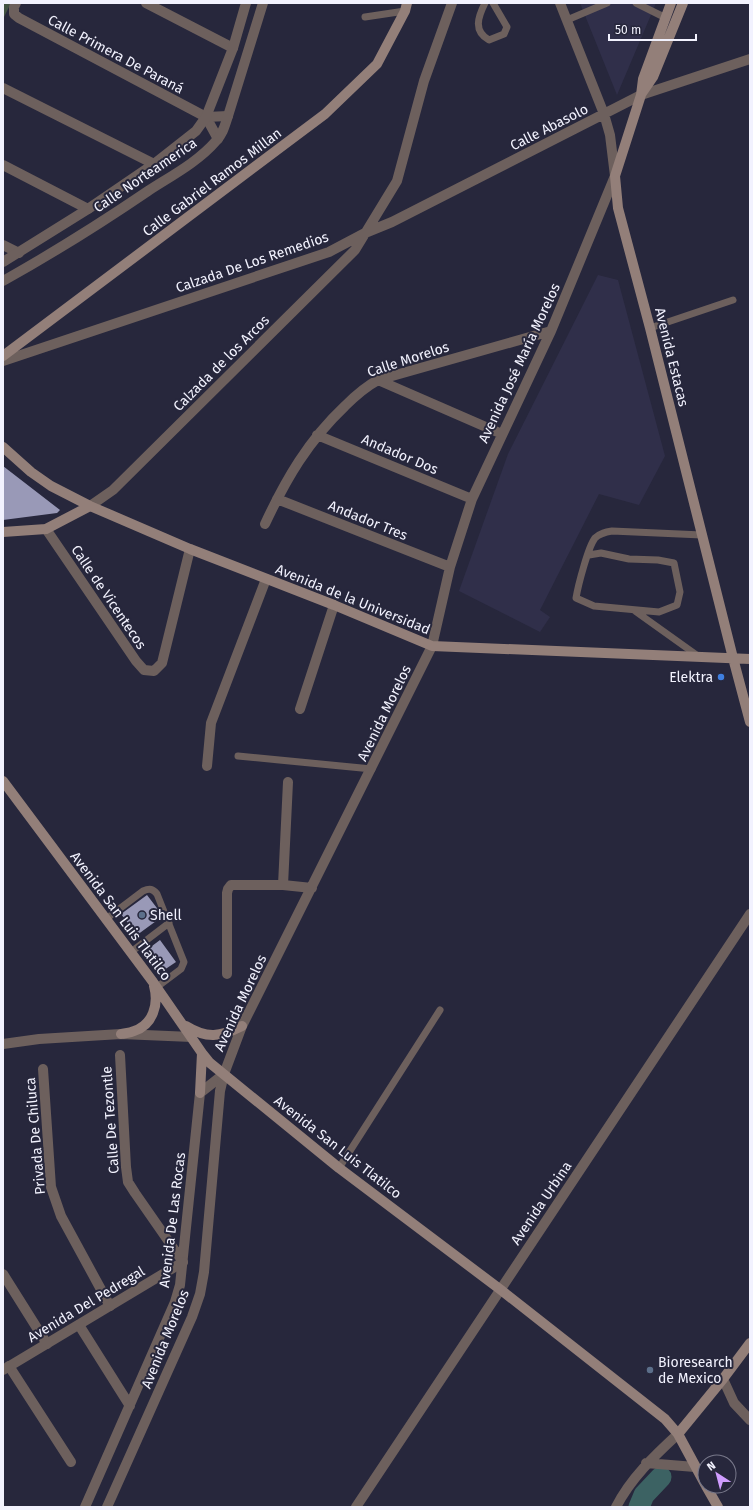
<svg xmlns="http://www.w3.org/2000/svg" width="753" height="1510" viewBox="0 0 753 1510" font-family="'Fira Sans',sans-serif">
<rect width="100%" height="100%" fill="#27273c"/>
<path fill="#302f4a" d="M580,3h76l-39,92z
M598,275l20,5 47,176 -26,49 -40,-11 -59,116 10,7 -10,15 -81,-41 49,-137z"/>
<path fill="#415142" d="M3,3h8l-8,16z"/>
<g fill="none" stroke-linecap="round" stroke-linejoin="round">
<path stroke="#3c6263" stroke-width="21" d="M639,1507l5,-12 17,-18"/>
</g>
<path fill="#9999b7" d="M3,466l57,44 -3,3 -54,7z
M147,895l16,21 -26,19 -16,-21z
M160,940l16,22 -12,8 -16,-21z"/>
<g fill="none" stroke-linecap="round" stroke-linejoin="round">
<path stroke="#6d605d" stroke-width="7" d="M485,3c-7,14 -12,28 4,37l15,-6 3,-7 -14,-24
M636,3l30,15
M365,17l40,-6
M567,20l40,-17
M650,328l83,-28
M589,555l12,-2 28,6 29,1 16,3 6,29 -3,13 -18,7 -65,-6 -18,-8c2,-12 12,-51 19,-60 5,-5 11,-6 17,-7l90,4
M635,611l63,45
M238,756l134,13
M106,919l37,-28c7,-3 10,-2 14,3l27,68 -3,7 -24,18
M131,952l38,-29
M339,1168l101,-158"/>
<path stroke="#6d605d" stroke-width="10" d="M16,3l-2,4v7l5,4 187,99 12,22
M146,3l87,45
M3,88l151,76
M206,117l22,-1
M3,165l85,44
M3,245l16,8
M3,361l326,-109 36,-19 27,-11 249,-127
M378,380l124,54
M317,435l155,64
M277,499l173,68
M90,506l23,-16 242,-240 42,-69 27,-100 28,-78
M265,524c21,-45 43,-83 80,-118 10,-10 20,-19 33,-26l173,-49
M46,529l90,132 8,9 10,1 8,-8 28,-114
M300,709l34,-104
M207,766l4,-43 55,-144
M283,885l5,-103
M227,974v-81l1,-4 3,-4h52l29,3
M120,1055l6,112 2,15 7,11 48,69
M43,1069l8,118 10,29 49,90
M3,1274l44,70
M79,1325l51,81
M9,1366l62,96
M723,1379l11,24 16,17
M646,1463l49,4
M85,1507l90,-205 5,-17 20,-192 24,-19 18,-48 190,-380 18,-79 22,-68 79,-168 64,-155 -5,-41 -6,-21 -44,-111
M616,1507c15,-29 38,-51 62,-73"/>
<path stroke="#6d605d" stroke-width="10" d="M641,95l109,-36
M3,262l85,-53 66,-45 42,-33 10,-14 27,-69 13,-45
M3,281c50,-28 98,-58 145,-90 23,-15 50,-29 68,-50 7,-7 9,-16 12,-25l35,-113
M3,1044l36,-5 82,-5 71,3
M3,1370l180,-108
M107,1507l85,-190 8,-23 4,-22 16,-181 4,-17
M356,1507l394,-593"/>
<path stroke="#937f79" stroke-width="10" d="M671,3l-28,76 -2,16 -26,81 3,32 32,120 83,330 17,64
M642,93l11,-16 30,-74
M3,356l322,-242 52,-50 28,-53 2,-8
M3,447l28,25 20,14 39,20 100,43 144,56 98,41 318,13
M3,532l43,-3 44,-23
M3,781l150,201 49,71 8,10 129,105 162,122 164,129 13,15 27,50
M186,1026c21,13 34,11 56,0
M121,1034c4,-1 9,-1 13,-3 19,-6 25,-27 20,-45
M200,1093l2,-40
M678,1434l45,-55 27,-36
M706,1486l12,21"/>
</g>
<circle fill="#3f7fe0" stroke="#27273c" stroke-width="1.5" cx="721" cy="677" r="4"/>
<g fill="#5c6f8a" stroke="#27273c" stroke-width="1.5">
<circle cx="142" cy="915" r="4"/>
<circle cx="650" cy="1370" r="4"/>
</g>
<g text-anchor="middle" stroke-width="4" stroke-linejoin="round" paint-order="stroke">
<g font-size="14" fill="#f2f2fe" stroke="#27273c">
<text transform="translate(116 54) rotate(28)" y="5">Calle Primera De Paraná</text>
<text transform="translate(549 127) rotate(-27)" y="5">Calle Abasolo</text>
<text transform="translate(145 175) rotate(-34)" y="5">Calle Norteamerica</text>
<text transform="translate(212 182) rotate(-37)" y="5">Calle Gabriel Ramos Millan</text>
<text transform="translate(252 262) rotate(-19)" y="5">Calzada De Los Remedios</text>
<text transform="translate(672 357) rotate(76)" y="5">Avenida Estacas</text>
<text transform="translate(408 359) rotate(-18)" y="5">Calle Morelos</text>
<text transform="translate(221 363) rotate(-45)" y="5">Calzada de los Arcos</text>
<text transform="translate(519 363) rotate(-65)" y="5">Avenida José María Morelos</text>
<text transform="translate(400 454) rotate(23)" y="5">Andador Dos</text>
<text transform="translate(368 520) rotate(22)" y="5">Andador Tres</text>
<text transform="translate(109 597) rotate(56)" y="5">Calle de Vicentecos</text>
<text transform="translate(353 599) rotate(22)" y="5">Avenida de la Universidad</text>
<text transform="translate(384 713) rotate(-64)" y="5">Avenida Morelos</text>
<text transform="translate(121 916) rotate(53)" y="5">Avenida San Luis Tlatilco</text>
<text transform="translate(240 1003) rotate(-65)" y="5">Avenida Morelos</text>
<text transform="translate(110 1120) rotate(-94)" y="5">Calle De Tezontle</text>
<text transform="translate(35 1136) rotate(-95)" y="5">Privada De Chiluca</text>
<text transform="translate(338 1147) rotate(38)" y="5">Avenida San Luis Tlatilco</text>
<text transform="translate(541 1203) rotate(-56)" y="5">Avenida Urbina</text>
<text transform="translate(172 1220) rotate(-83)" y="5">Avenida De Las Rocas</text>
<text transform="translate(86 1304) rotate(-31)" y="5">Avenida Del Pedregal</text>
<text transform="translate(165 1339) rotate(-68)" y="5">Avenida Morelos</text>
</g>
<g font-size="14" fill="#f2f2fe" stroke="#27273c" text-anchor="start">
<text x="713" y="682" text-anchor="end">Elektra</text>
<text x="150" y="920">Shell</text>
<text x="658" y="1367">Bioresearch<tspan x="658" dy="16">de Mexico</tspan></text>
</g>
</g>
<rect width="753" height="1510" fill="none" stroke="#f2f2fe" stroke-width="8"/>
<g transform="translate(717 1474) rotate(324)"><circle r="19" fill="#27273c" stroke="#78788a"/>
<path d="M0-3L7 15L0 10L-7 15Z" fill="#d09dff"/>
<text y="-6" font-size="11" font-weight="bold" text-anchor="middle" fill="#f2f2fe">N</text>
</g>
<path d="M609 34v6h87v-6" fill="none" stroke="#f2f2fe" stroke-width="2"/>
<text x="615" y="34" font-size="12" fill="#f2f2fe" stroke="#27273c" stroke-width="3" paint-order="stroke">50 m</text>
</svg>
